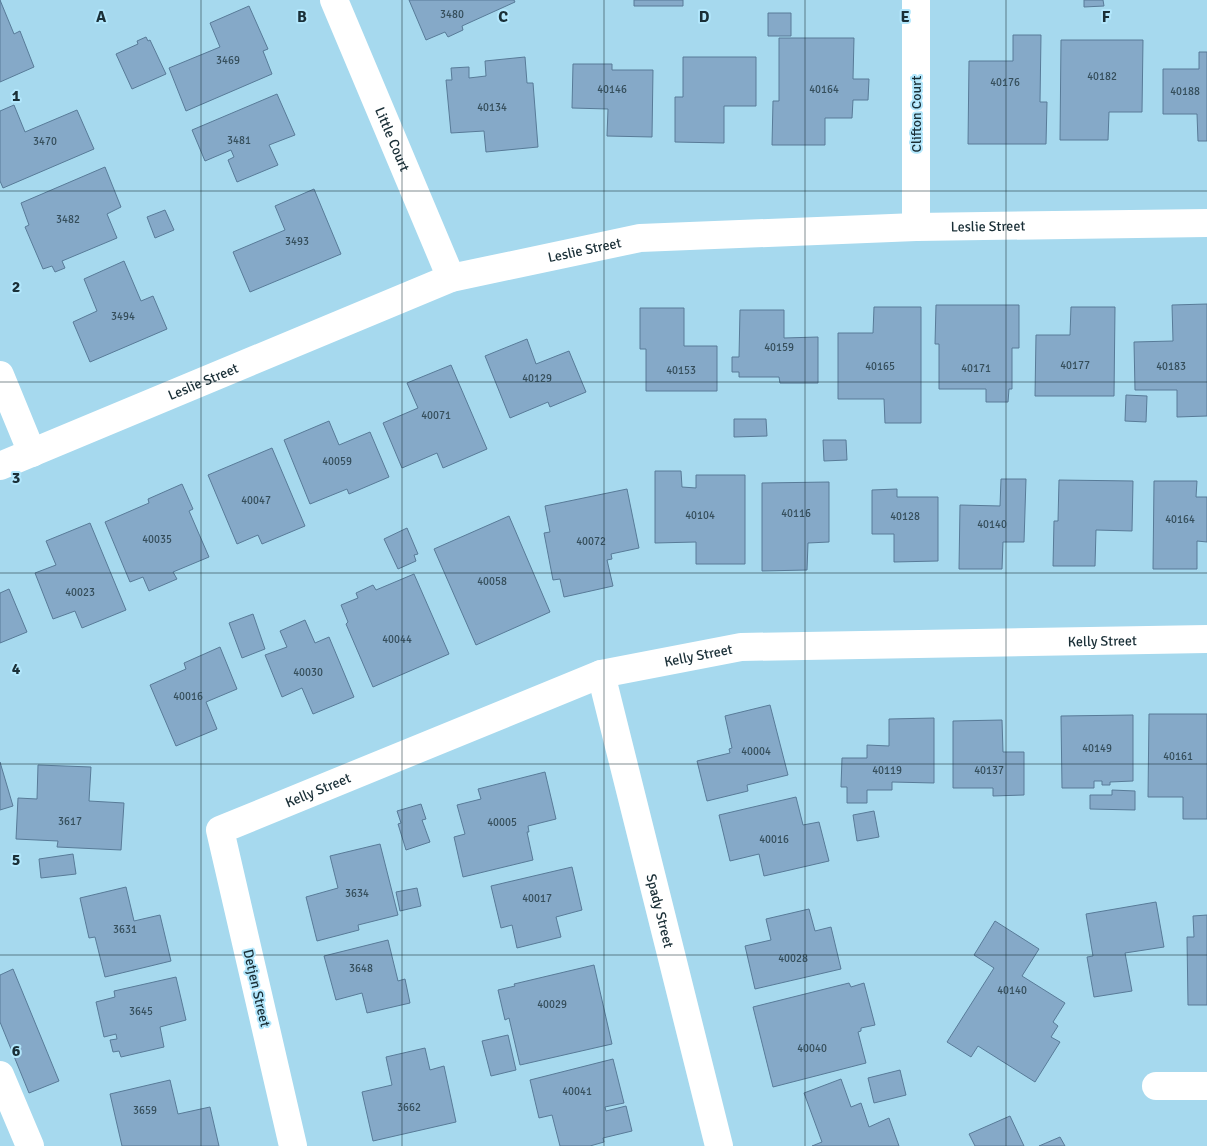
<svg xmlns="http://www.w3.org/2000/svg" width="1207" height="1146" viewBox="0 0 1207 1146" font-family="Signika,sans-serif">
<rect width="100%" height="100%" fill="#a6d9ee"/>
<path fill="#85a9c8" stroke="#587b98" d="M0,0l14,34 6,-3 14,36 -34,15z
M409,0h105l1,2 -53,24 1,4 -15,7 -3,-5 -19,8z
M634,0h49v6h-49z
M1084,0h19l1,6 -20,1z
M249,6l19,43 -5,2 9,23 -86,37 -17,-43 51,-21 -10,-24z
M768,13h23v23h-23z
M1013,35h28l-1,67h7l-1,42h-78l1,-83h44z
M146,37l2,4 2,-1 16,34 -34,15 -16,-35 22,-10 -1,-3z
M779,38h75l-1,41h16l-1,21h-15l-1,18h-27v27h-53l1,-44h6z
M1061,40h82l-1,72h-33l-1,28h-48z
M1199,52h8v89h-9l-1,-27h-34v-45h36z
M525,57l2,26h6l5,64 -52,5 -2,-21 -33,2 -5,-53h6l-1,-12 18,-1v11l17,-2 -1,-15z
M683,57h73v49h-32v37l-49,-1v-45h8z
M573,64h39v6h41l-1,67 -45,-1 1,-27 -36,-1z
M277,94l18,41 -26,10 9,20 -41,17 -9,-22 6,-3 -3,-7 -26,11 -13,-31z
M14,105l11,27 52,-22 17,39 -91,39 -3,-7v-70z
M105,167l16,40 -14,7 10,24 -55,23 3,7 -10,4 -3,-6 -9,3 -18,-42 4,-2 -8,-22z
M314,189l27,65 -91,38 -17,-40 52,-22 -10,-24z
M165,210l9,20 -19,8 -8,-21z
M124,261l17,40 12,-5 14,33 -77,33 -17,-40 24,-11 -13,-32z
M1207,304v112l-30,1v-27h-42l-1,-48 39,-1 -1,-36z
M936,305h83v43h-7v41h-3l-1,13h-22v-13h-47v-45h-4z
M874,307h47v116h-36l-1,-24h-46v-66h35z
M1071,307h44l-1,89h-79l1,-61h34z
M640,308h44v38h33v45h-71v-42h-6z
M740,310h44v28l34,-1v46h-38l-1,-6h-40v-5h-7v-15h7z
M527,339l9,25 33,-13 17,41 -36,15 -2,-5 -38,16 -25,-62z
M451,365l36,84 -44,19 -6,-15 -35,15 -19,-45 35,-15 -11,-25z
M1126,395l21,1 -1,26 -21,-1z
M734,419h32l1,17 -33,1z
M329,421l10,24 31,-13 19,45 -40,17 -2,-5 -37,15 -26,-64z
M823,440h23l1,20 -23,1z
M272,448l33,78 -43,18 -4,-9 -21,9 -29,-69z
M655,471h26l1,16 14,1v-13h49v89h-49v-22l-41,1z
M1001,479h25l-2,63h-21l-1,27h-43l1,-64 40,1z
M1059,480l74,1 -1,50 -36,-1 -1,36h-42l1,-45h4z
M1154,481h43l-1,16h11v45l-10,-1v28h-44z
M829,482v60l-21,1 -1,27 -45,1v-88z
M182,484l11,25 -4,2 20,46 -36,15 4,7 -28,12 -6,-14 -13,5 -25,-60 44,-19 -1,-4z
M627,489l12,59 -28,6 1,5 -5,1 6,26 -49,11 -4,-18 -7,1 -9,-47 6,-1 -5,-26z
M897,489v8h41v64l-44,1v-28h-22v-44z
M509,516l41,96 -74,33 -42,-96z
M90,523l36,87 -44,18 -7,-17 -22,8 -18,-46 21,-8 -10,-24z
M407,528l11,26 -4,1 2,6 -18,8 -14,-30z
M414,574l35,80 -76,33 -27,-63 2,-2 -7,-17 17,-7 -2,-5 17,-8 3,5z
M9,589l18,43 -27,11v-50z
M253,614l12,35 -23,9 -13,-35z
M305,620l10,23 14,-6 25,60 -41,17 -11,-26 -20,9 -17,-42 22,-8 -7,-16z
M220,647l17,42 -31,13 11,27 -41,17 -26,-61 36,-16 -2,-6z
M770,705l18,70 -41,10 1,6 -41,10 -10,-40 33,-8 -1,-4 3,-1 -7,-32z
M1149,714h58v105h-24v-22h-35z
M1133,715v66l-23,1v3h-8v-4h-8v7h-32l-1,-72z
M934,718v65l-42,-1v8h-25v13h-20v-16h-6l1,-29h25v-13l22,1v-27z
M1002,720l1,32h21v43l-31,1v-8h-40v-67z
M0,762l13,44 -13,4z
M38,765l53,2 -2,34 35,2 -3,47 -64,-3 1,-6 -42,-2 2,-41 19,1z
M545,772l11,47 -28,7 1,6h-2l6,28 -70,17 -9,-40 11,-3 -8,-29 24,-6 -3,-10z
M1112,790l23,1v19l-45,-1v-14h22z
M796,797l7,28 16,-3 10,39 -65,15 -5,-22 -29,7 -11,-46z
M421,804l5,15 -4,1 8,22 -24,8 -8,-26 3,-1 -4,-12z
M874,811l5,26 -22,4 -4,-26z
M380,844l18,71 -40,10 1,5 -42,11 -11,-44 32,-9 -8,-32z
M73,854l3,20 -35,4 -2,-19z
M572,867l10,43 -26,7 5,20 -44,11 -5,-23 -11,3 -10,-42z
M126,887l8,34 26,-6 11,46 -66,16 -10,-40 -6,1 -9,-40z
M417,888l4,18 -21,5 -4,-19z
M1156,902l8,45 -39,6 7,38 -38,6 -7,-40 6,-1 -7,-42z
M809,909l6,22 16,-4 10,42 -86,20 -10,-43 26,-6 -5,-21z
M1207,915v90h-19l-1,-68h7l-1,-21z
M995,921l44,28 -17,27 43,27 -12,19 5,4 -7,11 9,5 -25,40 -57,-36 -7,11 -24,-15 47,-74 -20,-13z
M388,940l10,41 7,-2 5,24 -43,10 -5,-20 -26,7 -12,-44z
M594,965l18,79 -92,21 -11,-47 -4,2 -7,-30 17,-4 -1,-2z
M13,969l46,112 -30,12 -29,-71v-47z
M176,977l10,43 -26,7 4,20 -43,10 -2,-6 -6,1 -3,-12 7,-1 -1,-5 -12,3 -8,-35 19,-5 -1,-6z
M849,983l2,4 13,-4 11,42 -14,3v3l-3,1 8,31 -93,24 -20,-80z
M508,1035l8,35 -25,6 -9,-35z
M425,1048l5,22 14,-4 12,56 -83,19 -11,-49 30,-7 -6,-28z
M613,1059l11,44 -19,4 1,4 20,-5 6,25 -29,7 1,4 -14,4h-30l-8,-31 -13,3 -9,-38z
M900,1070l6,25 -32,8 -6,-25z
M841,1079l10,28 10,-4 8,24 20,-9 10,28h-87l10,-4 -18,-49z
M170,1080l8,34 32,-7 9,39h-97l-12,-52z
M1010,1116l14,30h-49l-6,-12z
M1060,1137l5,9h-26z"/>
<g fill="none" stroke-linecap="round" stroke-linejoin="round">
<g stroke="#fff" stroke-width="28">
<path id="s1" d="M334,0l117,278"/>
<path d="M916,0v227"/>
<path d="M0,375l32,78"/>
<path id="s2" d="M0,466l451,-188 189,-40 276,-11 291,-4"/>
<path id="s3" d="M601,674l118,472"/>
<path d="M0,1075l30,71"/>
<path d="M1156,1086h51"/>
<path id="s4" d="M293,1146l-73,-316 381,-156 140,-27 466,-8"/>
</g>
</g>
<path fill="none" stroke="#1a2f37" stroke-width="1" stroke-opacity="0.55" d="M201,0v1146M402,0v1146M604,0v1146M805,0v1146M1006,0v1146M0,191h1207M0,382h1207M0,573h1207M0,764h1207M0,955h1207"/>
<g text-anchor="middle" stroke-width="4" stroke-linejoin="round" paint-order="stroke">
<g font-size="11" fill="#354e5b">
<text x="452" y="18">3480</text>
<text x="228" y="64">3469</text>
<text x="1102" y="80">40182</text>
<text x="1005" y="86">40176</text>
<text x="612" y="93">40146</text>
<text x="824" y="93">40164</text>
<text x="1185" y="95">40188</text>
<text x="492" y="111">40134</text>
<text x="239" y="144">3481</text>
<text x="45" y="145">3470</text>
<text x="68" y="223">3482</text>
<text x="297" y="245">3493</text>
<text x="123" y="320">3494</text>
<text x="779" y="351">40159</text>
<text x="1075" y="369">40177</text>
<text x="880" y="370">40165</text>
<text x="1171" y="370">40183</text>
<text x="976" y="372">40171</text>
<text x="681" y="374">40153</text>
<text x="537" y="382">40129</text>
<text x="436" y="419">40071</text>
<text x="337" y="465">40059</text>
<text x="256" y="504">40047</text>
<text x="796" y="517">40116</text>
<text x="700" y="519">40104</text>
<text x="905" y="520">40128</text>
<text x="1180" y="523">40164</text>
<text x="992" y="528">40140</text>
<text x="157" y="543">40035</text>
<text x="591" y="545">40072</text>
<text x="492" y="585">40058</text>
<text x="80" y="596">40023</text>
<text x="397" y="643">40044</text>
<text x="308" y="676">40030</text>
<text x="188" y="700">40016</text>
<text x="1097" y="752">40149</text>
<text x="756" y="755">40004</text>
<text x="1178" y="760">40161</text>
<text x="887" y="774">40119</text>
<text x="989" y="774">40137</text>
<text x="70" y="825">3617</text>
<text x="502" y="826">40005</text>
<text x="774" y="843">40016</text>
<text x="357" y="897">3634</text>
<text x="537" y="902">40017</text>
<text x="125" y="933">3631</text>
<text x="793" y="962">40028</text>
<text x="361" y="972">3648</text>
<text x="1012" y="994">40140</text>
<text x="552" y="1008">40029</text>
<text x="141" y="1015">3645</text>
<text x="812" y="1052">40040</text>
<text x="577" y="1095">40041</text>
<text x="409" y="1111">3662</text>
<text x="145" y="1114">3659</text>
</g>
<g font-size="14" fill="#1a2f37" stroke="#b3e7fc">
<text transform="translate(916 114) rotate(-90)" y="5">Clifton Court</text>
<text dy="5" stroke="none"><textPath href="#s1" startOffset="151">Little Court</textPath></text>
<text dy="5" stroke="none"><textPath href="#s2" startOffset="1030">Leslie Street</textPath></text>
<text dy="5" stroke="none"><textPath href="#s2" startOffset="625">Leslie Street</textPath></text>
<text dy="5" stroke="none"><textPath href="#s2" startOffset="220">Leslie Street</textPath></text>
<text dy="5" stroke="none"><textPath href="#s4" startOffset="1240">Kelly Street</textPath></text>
<text dy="5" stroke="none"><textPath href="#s4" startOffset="835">Kelly Street</textPath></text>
<text dy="5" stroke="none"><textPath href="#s4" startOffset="430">Kelly Street</textPath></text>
<text dy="5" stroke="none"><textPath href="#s3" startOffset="244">Spady Street</textPath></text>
<text transform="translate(257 988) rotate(77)" y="5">Detjen Street</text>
</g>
</g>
<g font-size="16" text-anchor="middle" font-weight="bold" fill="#1a2f37" stroke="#b3e7fc" stroke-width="4" stroke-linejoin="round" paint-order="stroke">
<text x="101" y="22">A</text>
<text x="302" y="22">B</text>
<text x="503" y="22">C</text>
<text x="704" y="22">D</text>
<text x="905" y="22">E</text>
<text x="1106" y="22">F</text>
<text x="16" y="101">1</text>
<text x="16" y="292">2</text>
<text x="16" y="483">3</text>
<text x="16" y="674">4</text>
<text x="16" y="865">5</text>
<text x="16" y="1056">6</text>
</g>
</svg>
